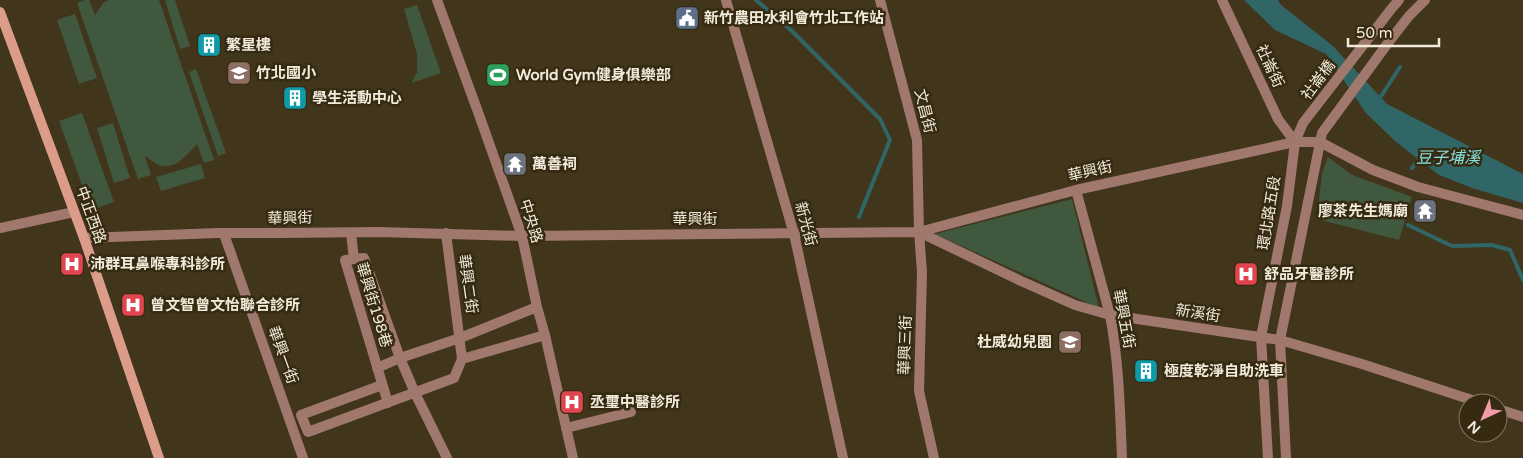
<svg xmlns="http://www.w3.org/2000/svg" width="1523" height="458" viewBox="0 0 1523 458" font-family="'Varela Round','Noto Sans TC',sans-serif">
<rect width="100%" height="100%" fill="#41351c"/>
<path fill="#40583e" d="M85,0h4l6,15 8,-12 6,-3h50l55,160 -10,3 -7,-19c-10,10 -19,24 -35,22 -6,-1 -12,-7 -17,-10l6,19 -13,4 -61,-176z
M165,0h10l15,46 -10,3z
M417,5l24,68 -30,10 6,-10v-19l-13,-45z
M75,14l22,64 -18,6 -22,-64z
M196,69l30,84 -8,3 -29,-84z
M82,113l32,89 -23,8 -32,-89z
M113,123l17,55 -16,5 -17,-55z
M1328,157l24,18 60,22 -13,43 -82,-21 5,-46z
M201,164l4,14 -44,13 -5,-14z
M1072,199l27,109 -164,-74z"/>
<path fill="#316666" d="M1244,0h34l3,5 52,41 54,58 136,70v29l-48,-14 -36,-14 -43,-33 -30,-29 -40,-59 -51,-24z"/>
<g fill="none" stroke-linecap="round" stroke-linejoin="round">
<path stroke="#316666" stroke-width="4" d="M756,0l36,31 88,88 10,21 -31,77
M1378,101l22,-34
M1412,168l10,-12
M1408,225l44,21 40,-1 18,5 13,30"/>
<path stroke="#a0786d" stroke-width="10" d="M437,0l41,112 44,124 15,71 8,28 28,123
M726,0l68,234 49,224
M880,0l37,140 2,92 3,40 -3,119 15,67
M1222,0l56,119 17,23h25l53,28 45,17 105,28
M1076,190l34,125c9,47 10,95 12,143
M351,233l3,26
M224,234l79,224
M462,359l83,-24
M377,368l23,-10 60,-20 77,-31
M382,385l-81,30 7,17 146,-54 8,-19 -16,-126
M388,403l-43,-143 19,-2 36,100 15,35 32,65
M566,428l65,-16"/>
<path stroke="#a0786d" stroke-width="10" d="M0,228l74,-16
M919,232l102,49 54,24 35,10 170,25 82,24 119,39
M84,238l134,-5h62l99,-1 143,4 397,-4 157,-42 219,-48
M1498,409l25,8
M1268,458l-7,-121 26,-131 8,-64 8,-19 89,-115 7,-8
M1286,458l-6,-118 42,-207 66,-90 21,-27 16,-16"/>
<path stroke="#db9d8a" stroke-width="10" d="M0,12l84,226 75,220"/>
</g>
<defs>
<symbol id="civic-square" viewBox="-11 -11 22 22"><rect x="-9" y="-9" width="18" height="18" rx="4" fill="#5c6f8a" stroke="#362b12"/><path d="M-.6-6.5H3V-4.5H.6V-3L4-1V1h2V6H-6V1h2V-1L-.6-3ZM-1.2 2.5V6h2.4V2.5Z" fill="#fff"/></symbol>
<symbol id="building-square" viewBox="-11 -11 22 22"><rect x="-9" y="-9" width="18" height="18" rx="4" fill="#0f9aa8" stroke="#362b12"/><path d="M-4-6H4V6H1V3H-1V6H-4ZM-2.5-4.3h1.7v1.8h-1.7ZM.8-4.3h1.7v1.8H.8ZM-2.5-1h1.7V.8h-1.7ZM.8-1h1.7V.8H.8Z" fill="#fff"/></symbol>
<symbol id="school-square" viewBox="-11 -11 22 22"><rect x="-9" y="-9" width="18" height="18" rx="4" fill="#8d6e63" stroke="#362b12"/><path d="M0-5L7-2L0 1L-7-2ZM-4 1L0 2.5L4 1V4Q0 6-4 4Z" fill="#fff"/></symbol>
<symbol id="stadium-square" viewBox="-11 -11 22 22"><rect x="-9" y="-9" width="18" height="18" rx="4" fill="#2e9e5b" stroke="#362b12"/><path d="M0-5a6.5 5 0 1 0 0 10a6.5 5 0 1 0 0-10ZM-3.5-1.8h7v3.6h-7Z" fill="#fff"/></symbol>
<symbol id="temple-square" viewBox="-11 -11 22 22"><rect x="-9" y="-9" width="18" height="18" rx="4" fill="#6b7280" stroke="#362b12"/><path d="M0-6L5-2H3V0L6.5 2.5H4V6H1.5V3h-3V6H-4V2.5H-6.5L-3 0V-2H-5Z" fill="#fff"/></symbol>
<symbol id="hospital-square" viewBox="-11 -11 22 22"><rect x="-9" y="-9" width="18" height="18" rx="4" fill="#e0444e" stroke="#362b12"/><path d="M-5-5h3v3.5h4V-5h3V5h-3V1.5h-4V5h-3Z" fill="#fff"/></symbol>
</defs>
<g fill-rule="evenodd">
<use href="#civic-square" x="673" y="4" width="28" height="28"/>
<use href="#building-square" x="195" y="31" width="28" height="28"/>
<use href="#school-square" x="225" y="59" width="28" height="28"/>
<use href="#stadium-square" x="484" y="61" width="28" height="28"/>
<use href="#building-square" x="281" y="84" width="28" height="28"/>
<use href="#temple-square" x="501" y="150" width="28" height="28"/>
<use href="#temple-square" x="1411" y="197" width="28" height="28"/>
<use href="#hospital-square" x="58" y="250" width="28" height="28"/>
<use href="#hospital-square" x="1232" y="260" width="28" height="28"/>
<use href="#hospital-square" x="119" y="291" width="28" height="28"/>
<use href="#school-square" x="1056" y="328" width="28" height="28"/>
<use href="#building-square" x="1132" y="357" width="28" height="28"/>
<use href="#hospital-square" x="558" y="388" width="28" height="28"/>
</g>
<g text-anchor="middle" stroke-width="5" stroke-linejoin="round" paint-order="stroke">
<g font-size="15" font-weight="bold" fill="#f2ebdc" stroke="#362b12" text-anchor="start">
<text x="704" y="23">新竹農田水利會竹北工作站</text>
<text x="226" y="50">繁星樓</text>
<text x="256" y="78">竹北國小</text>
<text x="516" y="80">World Gym健身俱樂部</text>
<text x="312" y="103">學生活動中心</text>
<text x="532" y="169">萬善祠</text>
<text x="1408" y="216" text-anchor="end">廖茶先生媽廟</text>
<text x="90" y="269">沛群耳鼻喉專科診所</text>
<text x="1264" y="279">舒品牙醫診所</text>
<text x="150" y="310">曾文智曾文怡聯合診所</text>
<text x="1052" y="347" text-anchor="end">杜威幼兒園</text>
<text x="1164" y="376">極度乾淨自助洗車</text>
<text x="590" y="407">丞璽中醫診所</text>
</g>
<g font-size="15" fill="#f2ebdc" stroke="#362b12">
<text transform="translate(1270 66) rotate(65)" y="5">社崙街</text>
<text transform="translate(1318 80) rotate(-53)" y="5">社崙橋</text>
<text transform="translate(925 111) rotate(76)" y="5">文昌街</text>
<text transform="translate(1090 171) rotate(-13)" y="5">華興街</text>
<text transform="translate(1269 213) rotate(-81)" y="5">環北路五段</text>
<text transform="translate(91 215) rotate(70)" y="5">中正西路</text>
<text transform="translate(290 218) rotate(-1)" y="5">華興街</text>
<text x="695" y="224">華興街</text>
<text transform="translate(531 221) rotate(73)" y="5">中央路</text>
<text transform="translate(806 224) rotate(75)" y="5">新光街</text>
<text transform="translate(468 284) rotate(82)" y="5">華興二街</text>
<text transform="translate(374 305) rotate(73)" y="5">華興街198巷</text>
<text transform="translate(1198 313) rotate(9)" y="5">新溪街</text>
<text transform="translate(1124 319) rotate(79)" y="5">華興五街</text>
<text transform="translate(905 345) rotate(-88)" y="5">華興三街</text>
<text transform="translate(283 355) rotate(70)" y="5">華興一街</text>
</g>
<g font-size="16" font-style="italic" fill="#86e1e0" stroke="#362b12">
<text x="1448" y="163">豆子埔溪</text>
</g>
</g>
<g transform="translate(1483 418) rotate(224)"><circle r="24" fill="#362b12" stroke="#817863"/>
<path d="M0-4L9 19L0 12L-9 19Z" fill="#f39aa7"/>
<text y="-8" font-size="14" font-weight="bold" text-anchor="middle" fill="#f2ebdc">N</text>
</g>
<path d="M1348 38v8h91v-8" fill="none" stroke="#f2ebdc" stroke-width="2.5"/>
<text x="1356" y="38" font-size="15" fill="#f2ebdc" stroke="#362b12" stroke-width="4" paint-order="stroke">50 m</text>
</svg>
